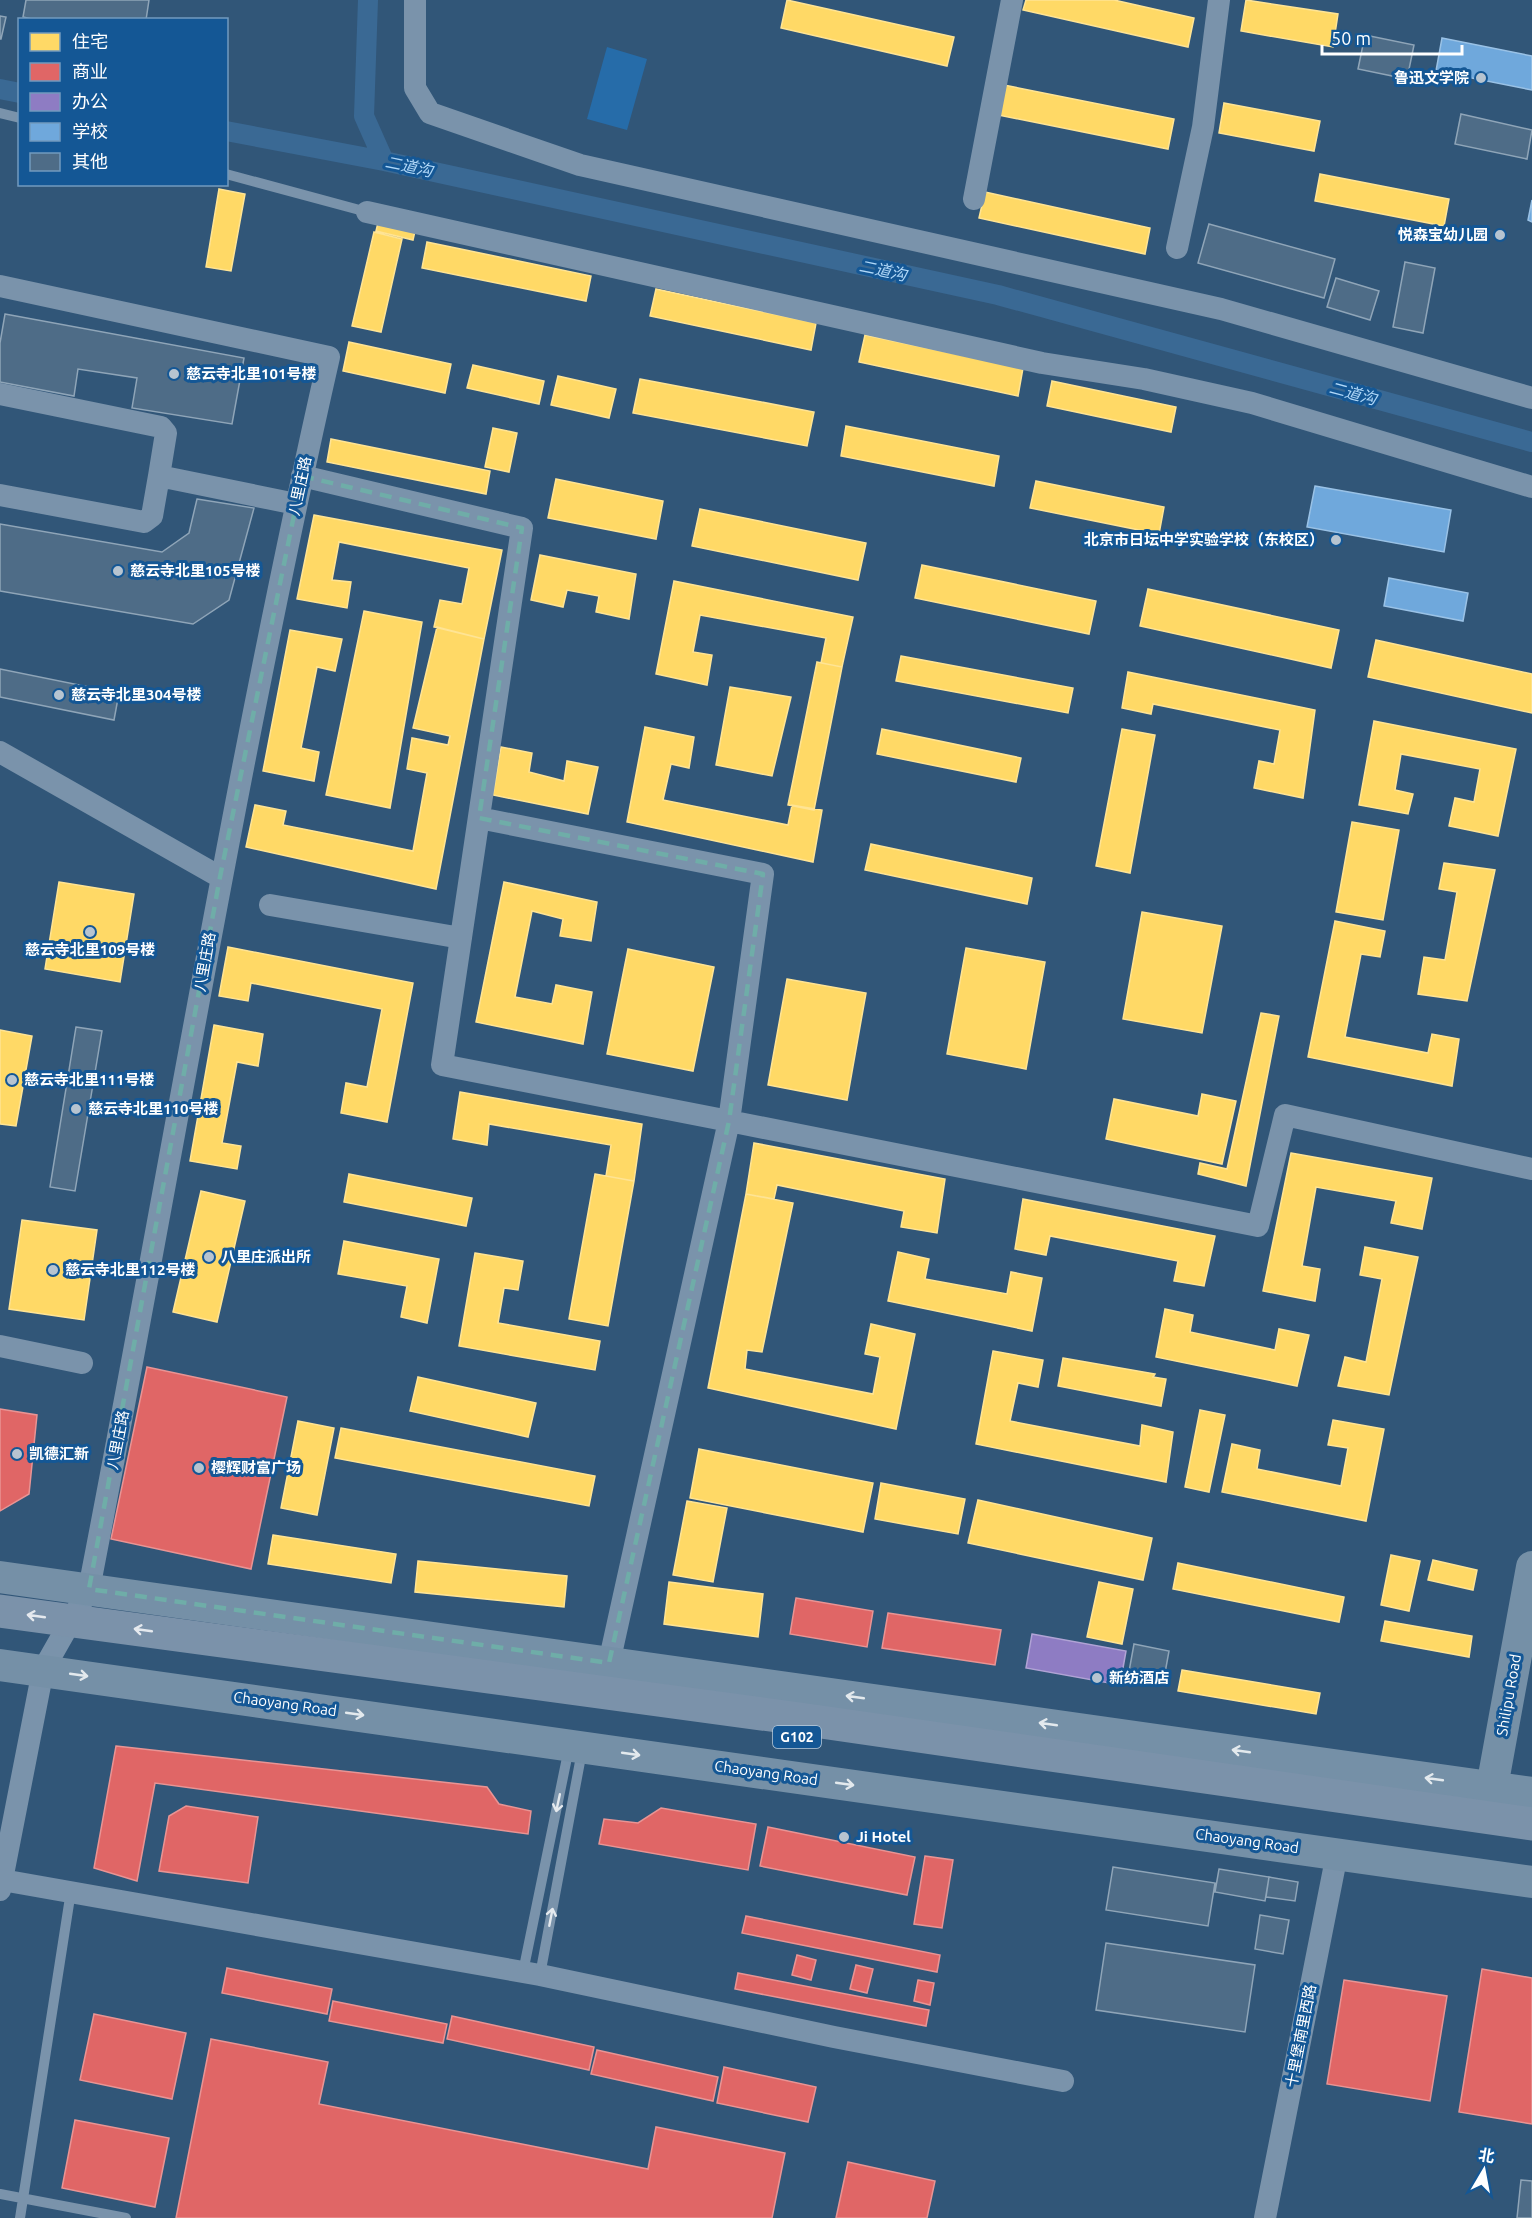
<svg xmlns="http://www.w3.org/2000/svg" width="1532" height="2218" viewBox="0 0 1532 2218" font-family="Ubuntu,'Noto Sans SC',sans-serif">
<rect width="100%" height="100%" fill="#315678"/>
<path fill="#266ca9" d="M607,47l40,12 -20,71 -40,-11z"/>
<path fill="#ffd966" stroke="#ffe494" stroke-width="1.5" d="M787,0l167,37 -7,29 -166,-38z
M1026,0h88l80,18 -6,29 -165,-37z
M1246,0l92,14 -5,33 -92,-16z
M1004,85l170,34 -6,30 -170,-34z
M1224,103l96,18 -6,30 -95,-18z
M1320,174l129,25 -5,27 -129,-25z
M219,189l26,5 -14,77 -25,-4z
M985,192l165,36 -5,26 -166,-36z
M378,223l37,8 -2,9 -37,-9z
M374,232l28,7 -21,93 -29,-6z
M427,242l164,34 -5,25 -164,-33z
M656,289l160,34 -5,27 -161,-34z
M865,335l158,33 -5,28 -159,-34z
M349,342l102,22 -6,29 -102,-22z
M473,365l71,16 -5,23 -72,-16z
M558,376l58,13 -7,29 -58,-13z
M640,379l174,33 -7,34 -174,-33z
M1052,381l124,26 -5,25 -124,-26z
M846,426l153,30 -5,30 -153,-30z
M493,428l24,5 -8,39 -24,-5z
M331,439l159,32 -4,23 -159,-32z
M556,479l107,22 -7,38 -108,-21z
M1036,481l128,26 -5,27 -129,-26z
M700,509l166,34 -8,37 -166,-34z
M314,515l188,35 -18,89 -50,-12 6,-27 22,4 7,-36 -130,-26 -7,38 19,2 -4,26 -50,-9z
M540,555l96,19 -7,45 -33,-7 3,-16 -32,-6 -4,17 -32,-7z
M922,565l174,36 -7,33 -174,-36z
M674,581l179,36 -11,50 -21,-4 5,-25 -126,-23 -7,37 19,3 -5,30 -51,-11z
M1148,589l191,41 -8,38 -191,-42z
M364,611l58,11 -32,186 -64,-13z
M437,627l47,12 -48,250 -190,-42 9,-42 31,6 -3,14 130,26 14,-78 -20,-4 5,-31 36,7 2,-9 -37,-8z
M290,630l52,9 -7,32 -18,-4 -16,81 18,4 -5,29 -51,-10z
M1376,640l156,34v39l-164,-36z
M901,656l172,32 -5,25 -172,-32z
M817,662l25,5 -28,143 -26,-5z
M1128,672l187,38 -12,88 -49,-10 5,-27 15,3 6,-34 -127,-26 -2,10 -29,-6z
M730,687l61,10 -19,79 -56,-11z
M1374,721l142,28 -18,87 -49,-10 6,-28 19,4 6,-33 -79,-15 -6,36 18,4 -5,20 -49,-9z
M645,727l49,10 -5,31 -18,-4 -8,36 125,25 4,-20 30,5 -9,52 -186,-40z
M882,729l139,29 -5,24 -139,-28z
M1122,729l33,6 -25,138 -34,-7z
M501,747l31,6 -3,19 35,9 3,-20 31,6 -10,47 -95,-19z
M1352,822l47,8 -16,90 -47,-8z
M871,844l161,34 -5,26 -162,-34z
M1444,863l51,7 -28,131 -49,-7 6,-37 21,3 12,-68 -18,-3z
M59,882l75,12 -14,88 -75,-13z
M504,882l93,20 -6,39 -31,-5 3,-17 -31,-8 -17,86 37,7 4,-19 36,7 -9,52 -107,-22z
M1142,912l80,14 -20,107 -79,-14z
M1335,921l50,10 -5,26 -19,-3 -16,83 83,16 4,-19 27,5 -7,47 -144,-29z
M228,947l185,36 -26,139 -46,-9 5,-30 21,4 15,-78 -131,-26 -3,18 -29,-5z
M966,948l79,14 -19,107 -79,-15z
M628,949l86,18 -21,104 -86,-17z
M787,979l79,14 -19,107 -79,-15z
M1261,1013l18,3 -33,170 -48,-12 2,-11 27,6z
M214,1025l49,9 -5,32 -21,-4 -15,81 19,3 -4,23 -47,-8z
M0,1030l32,6 -16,90 -16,-2z
M460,1092l182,32 -8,57 -28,-5 5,-31 -122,-21 -2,21 -34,-6z
M1202,1094l34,7 -14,63 -116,-25 8,-40 84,17z
M754,1143l191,36 -8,54 -36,-6 3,-16 -127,-26 -3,14 -28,-5z
M1291,1153l141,25 -10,51 -31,-6 5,-22 -80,-14 -14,79 18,3 -5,32 -52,-10z
M349,1174l123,24 -6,28 -122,-24z
M595,1174l39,7 -26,145 -39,-7z
M201,1191l44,10 -28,121 -44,-10z
M746,1194l47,9 -31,149 -15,-2 -2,19 128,25 7,-37 -15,-3 6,-30 44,10 -19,95 -188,-41z
M1023,1199l192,37 -11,50 -30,-5 4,-20 -128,-25 -4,19 -31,-6z
M22,1220l75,10 -13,90 -75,-11z
M344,1241l95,18 -12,64 -26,-6 6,-31 -69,-12z
M1365,1247l53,10 -29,138 -51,-9 7,-29 21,5 16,-83 -22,-4z
M898,1252l31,7 -4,20 82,15 4,-22 31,6 -10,53 -144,-30z
M475,1253l48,8 -5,29 -14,-2 -6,35 102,18 -5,29 -136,-24z
M1165,1309l28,6 -3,17 85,18 4,-21 30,6 -12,51 -141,-29z
M993,1351l50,9 -5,27 -20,-4 -8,38 130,25 2,-21 31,7 -7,50 -190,-38z
M1063,1358l92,16 -2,3 13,2 -5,27 -103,-20z
M418,1377l118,26 -8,34 -118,-26z
M1200,1410l25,5 -16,77 -24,-5z
M1333,1420l51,9 -18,92 -144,-29 10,-48 28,6 -3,19 84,17 7,-38 -20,-3z
M298,1421l36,7 -17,87 -36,-7z
M341,1428l254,48 -6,30 -254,-48z
M699,1449l174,34 -10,49 -173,-34z
M881,1483l84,16 -7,35 -83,-15z
M978,1500l174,38 -9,42 -175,-37z
M687,1501l40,7 -14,74 -40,-7z
M273,1535l123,19 -5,29 -123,-19z
M1391,1555l29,6 -11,50 -28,-6z
M1433,1560l44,10 -4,20 -45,-10z
M418,1561l149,15 -3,31 -149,-15z
M1178,1563l166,34 -5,25 -166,-33z
M669,1582l94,12 -5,43 -94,-13z
M1099,1582l34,7 -11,55 -35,-7z
M1385,1621l87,15 -3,21 -88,-16z
M1182,1670l138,23 -4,21 -138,-23z"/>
<path fill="#e06666" stroke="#e99494" stroke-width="1.5" d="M147,1367l140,30 -36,172 -140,-30z
M0,1409l37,6 -8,79 -29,17z
M796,1598l77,13 -6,36 -77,-13z
M888,1613l113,17 -6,35 -113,-17z
M116,1746l371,41 12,17 32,7 -3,23 -373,-51 -18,98 -43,-13z
M186,1806l72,11 -10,66 -89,-12 10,-55z
M661,1808l95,16 -8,46 -149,-26 5,-25 34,4z
M768,1827l147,30 -8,38 -147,-29z
M925,1856l28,4 -11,68 -28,-4z
M746,1916l194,39 -3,17 -195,-39z
M797,1955l19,5 -5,20 -19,-5z
M856,1965l17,4 -6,24 -17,-4z
M227,1968l105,21 -5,25 -105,-21z
M1482,1969l50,9v146l-73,-12z
M738,1973l191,37 -3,16 -191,-37z
M918,1980l16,3 -4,22 -16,-4z
M1344,1980l103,16 -17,105 -103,-17z
M333,2001l114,23 -4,19 -114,-22z
M94,2014l92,19 -14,66 -92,-19z
M452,2016l142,31 -5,23 -142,-31z
M211,2039l117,23 -9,42 329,65 8,-42 129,26 -13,65h-596z
M597,2050l121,27 -5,24 -122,-27z
M724,2067l92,20 -8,35 -91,-19z
M75,2120l94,18 -14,69 -93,-19z
M848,2162l87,19 -8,37h-91z"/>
<path fill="#8e7cc3" stroke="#b0a3d5" stroke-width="1.5" d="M1032,1634l94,17 -6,34 -94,-17z"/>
<path fill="#6fa8dc" stroke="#9ac2e6" stroke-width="1.5" d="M1442,38l90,18v34l-96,-19z
M1532,200v22l-4,-2z
M1315,486l136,24 -7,42 -137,-25z
M1389,578l79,15 -5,28 -79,-15z"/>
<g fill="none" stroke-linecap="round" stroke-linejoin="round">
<path stroke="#3a6994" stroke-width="20" d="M368,0l-4,116 20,45
M0,89l20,4
M226,131l158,30 614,134 534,147"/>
</g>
<path fill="#4e6c87" stroke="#8fa5b8" stroke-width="1.5" d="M26,0h123l-3,20h-110l-13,-3z
M0,16l6,1 -5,22h-1z
M1365,35l49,10 -7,34 -49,-10z
M1461,114l71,16 -5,29 -72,-15z
M1209,224l126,35 -11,39 -126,-35z
M1405,262l30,6 -12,65 -30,-6z
M1336,278l43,13 -9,29 -43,-13z
M5,314l239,44 -12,66 -100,-16 5,-30 -59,-9 -4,27 -74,-14v-39z
M197,499l57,9 -25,92 -36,24 -193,-33v-67l162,28 27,-19z
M0,669l119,24 -5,27 -114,-23z
M76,1027l26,4 -27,160 -25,-4z
M1134,1644l35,7 -6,33 -35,-7z
M1113,1867l102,16 -7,43 -102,-16z
M1219,1869l50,8 -4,24 -50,-9z
M1269,1877l29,5 -3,19 -29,-4z
M1260,1915l29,5 -6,34 -28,-5z
M1106,1943l149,22 -10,67 -149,-22z
M1521,2180l11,1v37h-15z"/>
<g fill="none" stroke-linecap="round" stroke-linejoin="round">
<path stroke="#7a93ab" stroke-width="10" d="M0,113l20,5
M226,174l141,38
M523,1972l46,-224
M540,1975l42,-224
M0,2194l126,24
M20,2218l51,-327"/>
<path stroke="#7a93ab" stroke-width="22" d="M415,0v88l15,25 150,52 641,144 311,89
M974,199l38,-199
M367,212l675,151 102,16 108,24 280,84
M1177,248l26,-121 16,-127
M0,286l329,71c-93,408 -160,821 -240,1232l-46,81 -43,220
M0,394l161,33 5,6 -7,43 137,28
M302,476l220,52 -80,537 287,56 34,-247 -284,-56
M0,495l144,27 8,-6 7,-40
M0,752l220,125
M270,905l191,33
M0,1346l82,17
M609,1663l120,-542 529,105 27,-111 247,54
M2,1880l538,95 294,62 229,44
M1265,2218l72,-364"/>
<path stroke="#7590a7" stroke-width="32" d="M0,1577l1532,216
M0,1665l1532,217
M1492,1787l40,-220"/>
<path stroke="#7b92aa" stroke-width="33" d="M0,1611l814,110 718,103"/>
</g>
<defs><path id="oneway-shaft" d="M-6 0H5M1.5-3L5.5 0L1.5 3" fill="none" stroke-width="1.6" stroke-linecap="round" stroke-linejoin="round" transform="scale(1.5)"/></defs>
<g stroke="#e5e9ee">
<use href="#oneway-shaft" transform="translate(36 1616) rotate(-172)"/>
<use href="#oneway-shaft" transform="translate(143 1630) rotate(-172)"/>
</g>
<g stroke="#e3e9ed">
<use href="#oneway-shaft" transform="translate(79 1675) rotate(8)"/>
<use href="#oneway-shaft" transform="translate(855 1697) rotate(-172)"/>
<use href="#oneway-shaft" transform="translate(355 1714) rotate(8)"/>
<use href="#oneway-shaft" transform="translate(1048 1724) rotate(-172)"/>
<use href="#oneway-shaft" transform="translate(1241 1751) rotate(-172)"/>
<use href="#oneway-shaft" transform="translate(631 1754) rotate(8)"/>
<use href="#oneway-shaft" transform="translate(1434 1779) rotate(-172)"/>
<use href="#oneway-shaft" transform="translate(845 1784) rotate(8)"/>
</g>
<g stroke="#e4e9ee">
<use href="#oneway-shaft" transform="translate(558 1803) rotate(102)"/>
<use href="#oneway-shaft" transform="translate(551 1917) rotate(-79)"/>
</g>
<path fill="none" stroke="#6fada8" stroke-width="4.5" stroke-dasharray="12 8" stroke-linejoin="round" d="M302,476l220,52 -43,290 284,56 -34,247 -120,542 -520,-74 131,-712z"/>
<g fill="#b7c4d0" stroke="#145795" stroke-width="2">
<circle cx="1481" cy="78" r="6"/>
<circle cx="1500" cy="235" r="6"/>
<circle cx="174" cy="374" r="6"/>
<circle cx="1336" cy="540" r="6"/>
<circle cx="118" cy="571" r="6"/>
<circle cx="59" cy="695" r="6"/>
<circle cx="90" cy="932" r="6"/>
<circle cx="12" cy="1080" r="6"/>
<circle cx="76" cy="1109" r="6"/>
<circle cx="209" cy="1257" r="6"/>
<circle cx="53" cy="1270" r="6"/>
<circle cx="17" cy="1454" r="6"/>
<circle cx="199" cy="1468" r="6"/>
<circle cx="1097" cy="1678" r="6"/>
<circle cx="844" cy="1837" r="6"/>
</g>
<g text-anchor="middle" stroke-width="6" stroke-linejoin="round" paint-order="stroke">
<rect fill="#145795" stroke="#b8cddf" stroke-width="1.5" x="773" y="1726" width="48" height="22" rx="4.5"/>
<g font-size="14" font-weight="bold" fill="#fff">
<text x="797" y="1742">G102</text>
</g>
<g font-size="15" font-weight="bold" fill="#fff" stroke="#145795" text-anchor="start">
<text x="1469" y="83" text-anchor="end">鲁迅文学院</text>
<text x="1488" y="240" text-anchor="end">悦森宝幼儿园</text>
<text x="186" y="379">慈云寺北里101号楼</text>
<text x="1324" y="545" text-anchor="end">北京市日坛中学实验学校（东校区）</text>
<text x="130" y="576">慈云寺北里105号楼</text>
<text x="71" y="700">慈云寺北里304号楼</text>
<text x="90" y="955" text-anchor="middle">慈云寺北里109号楼</text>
<text x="24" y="1085">慈云寺北里111号楼</text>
<text x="88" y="1114">慈云寺北里110号楼</text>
<text x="221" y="1262">八里庄派出所</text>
<text x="65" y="1275">慈云寺北里112号楼</text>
<text x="29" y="1459">凯德汇新</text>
<text x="211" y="1473">樱辉财富广场</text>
<text x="1109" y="1683">新纺酒店</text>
<text x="856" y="1842">Ji Hotel</text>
</g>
<g font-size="15" fill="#fff" stroke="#145795">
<text transform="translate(300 486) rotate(-78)" y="5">八里庄路</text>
<text transform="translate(205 962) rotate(-80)" y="5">八里庄路</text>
<text transform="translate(118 1440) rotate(-79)" y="5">八里庄路</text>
<text transform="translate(1509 1695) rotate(-80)" y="5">Shilipu Road</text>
<text transform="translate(285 1704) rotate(8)" y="5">Chaoyang Road</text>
<text transform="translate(766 1773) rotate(8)" y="5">Chaoyang Road</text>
<text transform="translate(1247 1841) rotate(8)" y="5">Chaoyang Road</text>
<text transform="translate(1301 2036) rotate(-79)" y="5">十里堡南里西路</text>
</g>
<g font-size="16" font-style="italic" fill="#b1d8f8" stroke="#145795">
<text transform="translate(409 166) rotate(12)" y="6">二道沟</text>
<text transform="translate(883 270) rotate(12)" y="6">二道沟</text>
<text transform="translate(1353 393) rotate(15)" y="6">二道沟</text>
</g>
</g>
<rect x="18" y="18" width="210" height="168" fill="#145795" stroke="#729abf" stroke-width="1.5"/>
<rect x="30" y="33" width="30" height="18" fill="#ffd966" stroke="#729abf" stroke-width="1.5"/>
<text x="72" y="48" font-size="18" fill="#ffffff">住宅</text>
<rect x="30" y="63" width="30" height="18" fill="#e06666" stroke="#729abf" stroke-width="1.5"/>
<text x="72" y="78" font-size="18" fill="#ffffff">商业</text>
<rect x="30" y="93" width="30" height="18" fill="#8e7cc3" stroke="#729abf" stroke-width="1.5"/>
<text x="72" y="108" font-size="18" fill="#ffffff">办公</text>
<rect x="30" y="123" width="30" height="18" fill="#6fa8dc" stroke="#729abf" stroke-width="1.5"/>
<text x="72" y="138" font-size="18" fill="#ffffff">学校</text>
<rect x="30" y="153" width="30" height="18" fill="#4e6c87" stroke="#729abf" stroke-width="1.5"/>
<text x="72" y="168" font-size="18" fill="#ffffff">其他</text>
<g transform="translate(1484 2170) rotate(10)" stroke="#145795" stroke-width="4.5" paint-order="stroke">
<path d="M0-4.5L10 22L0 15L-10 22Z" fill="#ffffff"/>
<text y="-9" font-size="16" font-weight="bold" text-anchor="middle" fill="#ffffff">北</text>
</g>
<path d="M1322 45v9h140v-9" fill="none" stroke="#ffffff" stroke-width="3"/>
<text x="1331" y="45" font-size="18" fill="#ffffff" stroke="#145795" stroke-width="4.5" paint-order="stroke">50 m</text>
</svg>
